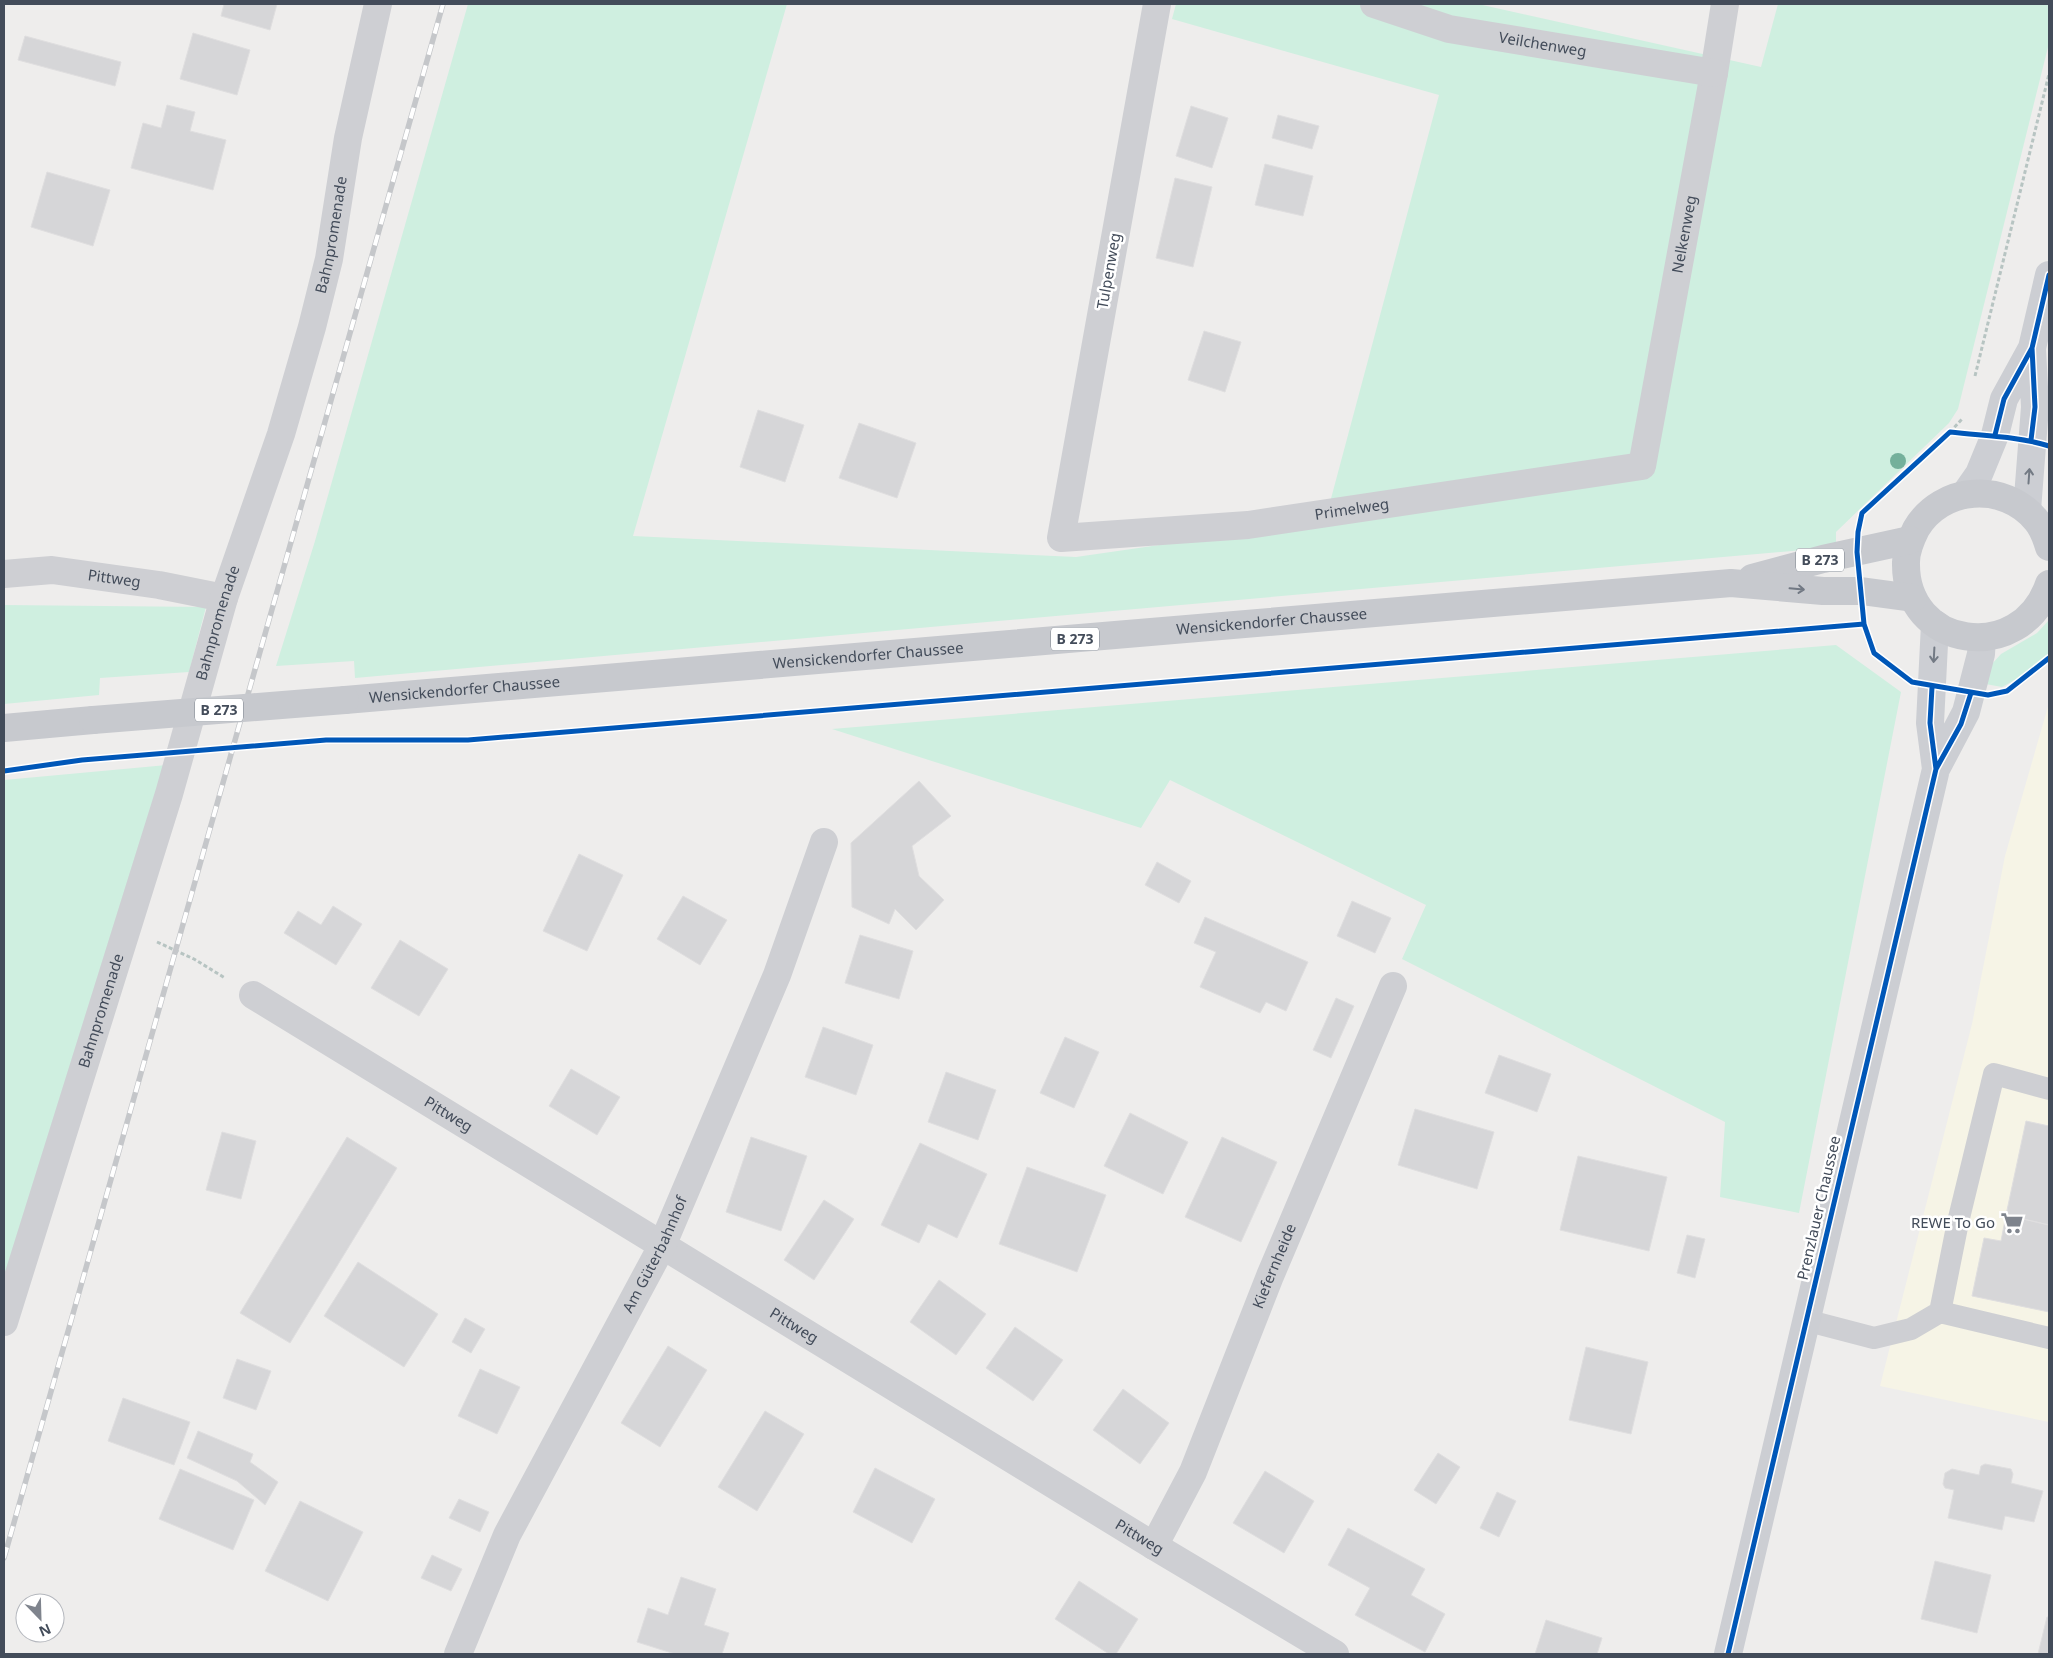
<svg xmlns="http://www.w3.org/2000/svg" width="2053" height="1658" viewBox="0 0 2053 1658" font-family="'Noto Sans',sans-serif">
<rect width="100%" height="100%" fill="#eeedec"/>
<path fill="#f6f4e6" d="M2049,703v719l-169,-36 92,-362 33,-168z"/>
<path fill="#cfefe0" d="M468,4h319l-154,532 443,21 249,-36 114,-426 -267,-76 4,-15h302l283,63 17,-63h271v39l-91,366 -9,14 -113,109v15l-1481,131 -1,-17 -78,5 39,-125z
M4,605l202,2 -17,65 -89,6 -1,17 -95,9z
M2049,620v34l-34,26 -13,7 -22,-4 11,-18 10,-11 36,-21z
M1836,645l65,47 -102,521 -79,-16 5,-75 -323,-163 24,-54 -256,-125 -29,48 -309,-99z
M167,765l-163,520v-505z"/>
<path fill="#d6d6d8" stroke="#dfdedf" d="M224,4h53l-7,26 -49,-14z
M193,33l57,17 -13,45 -57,-16z
M25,36l96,26 -6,24 -97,-26z
M167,105l28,7 -5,19 36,9 -13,50 -82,-22 12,-45 18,5z
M1191,106l37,12 -16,50 -36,-12z
M1278,115l41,11 -7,23 -40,-11z
M1265,164l48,12 -10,40 -48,-11z
M47,172l63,18 -17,56 -62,-19z
M1175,178l37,9 -19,80 -37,-9z
M1204,331l37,11 -16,50 -37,-12z
M758,410l46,15 -19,57 -45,-15z
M859,423l57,20 -19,55 -58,-20z
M919,781l32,35 -39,30 7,30 25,24 -28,30 -21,-21 -6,15 -37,-17 -1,-64z
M579,854l44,21 -36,76 -44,-20z
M1157,862l34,19 -12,22 -34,-18z
M683,896l44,24 -27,45 -43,-26z
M1352,901l39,17 -16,35 -38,-17z
M333,906l29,18 -26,41 -52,-32 14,-22 23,14z
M1205,917l103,45 -22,49 -20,-9 -6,11 -60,-26 16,-35 -22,-9z
M860,935l53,16 -14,48 -54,-16z
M400,940l48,29 -29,47 -48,-28z
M1336,998l18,8 -23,52 -18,-8z
M823,1027l50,18 -17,50 -51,-18z
M1065,1037l34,15 -25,56 -34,-15z
M1499,1055l52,19 -14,38 -52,-19z
M571,1069l49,28 -23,38 -48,-29z
M946,1072l50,18 -18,50 -50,-18z
M1415,1109l79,23 -17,57 -79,-24z
M1130,1113l58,29 -25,52 -59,-28z
M2026,1121l23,5v99l-43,-10z
M222,1132l34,9 -15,58 -35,-9z
M347,1137l50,31 -107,175 -50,-30z
M751,1137l56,19 -26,75 -55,-19z
M1222,1137l55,25 -36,80 -56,-25z
M920,1143l67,31 -30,64 -29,-14 -9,19 -38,-18z
M1578,1156l89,21 -18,74 -89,-21z
M1027,1167l79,28 -29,77 -78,-28z
M824,1200l30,19 -40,61 -30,-20z
M2006,1215l43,10v87l-77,-16 12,-58 17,3z
M1687,1235l18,4 -10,39 -18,-5z
M358,1262l80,52 -34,53 -80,-51z
M939,1280l47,34 -30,41 -46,-33z
M465,1318l20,11 -14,24 -19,-11z
M1015,1327l48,33 -30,41 -47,-33z
M668,1346l39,24 -47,77 -39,-24z
M1586,1347l62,15 -17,72 -62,-14z
M237,1359l34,12 -15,39 -33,-12z
M480,1369l40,18 -23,47 -39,-18z
M1123,1389l46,34 -29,41 -47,-34z
M123,1398l67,24 -16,43 -66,-24z
M765,1411l39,23 -47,77 -39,-24z
M198,1431l55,23 -3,8 28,20 -13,23 -28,-24 -50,-23z
M1438,1453l22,14 -24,37 -22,-14z
M1985,1464l26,5 2,5 -2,9 32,8 -9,31 -29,-6 -3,14 -54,-12 6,-28 -9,-2 -2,-4 2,-11 7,-4 27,6 2,-9z
M875,1468l60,31 -23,44 -59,-31z
M180,1469l74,31 -21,50 -74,-31z
M1265,1471l49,30 -30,52 -51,-30z
M1497,1492l19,9 -17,36 -19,-9z
M459,1499l30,13 -9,20 -31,-14z
M300,1501l63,31 -35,69 -63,-30z
M1348,1528l77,41 -14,26 34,19 -20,38 -70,-37 15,-27 -42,-23z
M432,1555l30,14 -11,22 -30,-13z
M1935,1561l56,14 -14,58 -56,-14z
M681,1577l35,12 -12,36 25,8 -7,21h-47l-38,-12 11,-34 20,7z
M1079,1581l59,38 -22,35h-7l-54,-35z
M2047,1617h2v37h-11z
M1546,1620l56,18 -5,16h-62z"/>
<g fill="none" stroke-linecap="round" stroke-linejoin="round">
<path stroke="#b7c4c2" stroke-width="3" stroke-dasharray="4 2.5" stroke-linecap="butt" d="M1975,376l74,-302
M1950,432l13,-14
M157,942l37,17 31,19"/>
<path stroke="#cecfd3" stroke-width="22" d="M2049,1089l-55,-15 -36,148 -18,90 109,26
M1805,1320l69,18 37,-9 29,-17"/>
<g stroke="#cecfd3" stroke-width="28">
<path id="s1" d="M1157,4l-96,534 187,-13 394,-59 72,-393 11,-69"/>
<path id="s2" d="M1374,4l75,25 265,44"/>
<path id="s3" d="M4,574l48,-4 107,15 65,13"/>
<path id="s4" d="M253,995l901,551 181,108"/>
<path id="s5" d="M4,1322l165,-528 55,-196 57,-164 31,-107 17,-68 19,-121 30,-134"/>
<path id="s6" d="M1154,1546l39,-74 77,-196 123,-290"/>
<path id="s7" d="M458,1654l49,-119 155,-289 115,-271 47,-133"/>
</g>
<path stroke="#ccced3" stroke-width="28" d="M1965,494l14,-20 16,-39 9,-36 28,-51 17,-73
M2027,510l8,-103 -3,-59
M1935,624l-5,99 6,46
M1728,1654l208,-885 30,-57 15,-58 1,-16"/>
<g stroke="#c7c9ce" stroke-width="28">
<path d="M2049,547c-3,-10 -6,-19 -13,-27 -32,-39 -95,-34 -120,9 -5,10 -10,21 -10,33 -2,87 115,104 143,22"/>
<path d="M1752,578l71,-19 87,-19"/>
<path id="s8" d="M345,700l1386,-117 92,8h38l52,7"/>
<path d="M4,728l89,-8"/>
</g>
<defs>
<path id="rail" d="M4,1558l439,-1554"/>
</defs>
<use href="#rail" stroke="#c5c7ca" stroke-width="5.5"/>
<use href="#rail" stroke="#fff" stroke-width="4" stroke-dasharray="11" stroke-linecap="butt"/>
<path stroke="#c7c9ce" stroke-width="28" d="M93,720l252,-20"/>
<defs>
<path id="cycleway" d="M1995,435l9,-36 28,-51 17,-73
M2031,440l4,-33 -3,-59
M2049,446c-32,-10 -65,-10 -99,-14l-88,81 -4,19 -1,20 7,72 10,29 38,29 76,13 19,-4 42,-33
M1932,687l-2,36 6,46
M4,771l78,-11 244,-20h142l1396,-116
M1728,1654l208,-885 25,-45 10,-31"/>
</defs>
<use href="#cycleway" stroke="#fff" stroke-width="8"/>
<use href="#cycleway" stroke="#0057b8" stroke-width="5"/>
</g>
<circle fill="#74b09b" cx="1898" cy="461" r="8"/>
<defs><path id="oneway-shaft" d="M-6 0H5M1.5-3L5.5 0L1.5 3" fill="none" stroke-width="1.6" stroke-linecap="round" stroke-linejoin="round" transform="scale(1.25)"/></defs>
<g stroke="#737a84">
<use href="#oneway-shaft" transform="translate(2029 476) rotate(-86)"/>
<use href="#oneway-shaft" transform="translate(1934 655) rotate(93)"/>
</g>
<use stroke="#717883" href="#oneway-shaft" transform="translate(1797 589) rotate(5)"/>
<defs>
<symbol id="supermarket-bare" viewBox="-9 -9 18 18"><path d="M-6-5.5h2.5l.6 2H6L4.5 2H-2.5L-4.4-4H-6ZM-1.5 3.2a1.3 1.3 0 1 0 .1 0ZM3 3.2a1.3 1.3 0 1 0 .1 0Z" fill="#7f848d" stroke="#fff" stroke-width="2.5" paint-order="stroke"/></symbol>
</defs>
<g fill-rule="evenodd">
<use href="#supermarket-bare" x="1996" y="1207" width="32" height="32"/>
</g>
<g text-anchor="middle" stroke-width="5" stroke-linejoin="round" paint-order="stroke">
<g fill="#fff" stroke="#7b828c" stroke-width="1">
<rect x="1796" y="548.5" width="48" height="23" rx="4"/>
<rect x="1051" y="627.5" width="48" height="23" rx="4"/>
<rect x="195" y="698.5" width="48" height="23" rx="4"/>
</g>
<g font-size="14" font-weight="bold" fill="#434c5a">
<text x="1820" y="565">B 273</text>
<text x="1075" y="644">B 273</text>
<text x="219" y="715">B 273</text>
</g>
<g font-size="15" fill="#434c5a" stroke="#fff">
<text dy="5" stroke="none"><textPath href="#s2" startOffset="174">Veilchenweg</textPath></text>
<text dy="5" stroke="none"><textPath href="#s5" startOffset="1136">Bahnpromenade</textPath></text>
<text dy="5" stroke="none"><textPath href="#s1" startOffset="1364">Nelkenweg</textPath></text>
<text transform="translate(1109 271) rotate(-80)" y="5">Tulpenweg</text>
<text dy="5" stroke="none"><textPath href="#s1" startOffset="835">Primelweg</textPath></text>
<text dy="5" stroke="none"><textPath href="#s3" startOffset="111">Pittweg</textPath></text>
<text dy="5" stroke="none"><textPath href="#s8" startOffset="930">Wensickendorfer Chaussee</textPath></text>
<text dy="5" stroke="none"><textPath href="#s5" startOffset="731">Bahnpromenade</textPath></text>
<text dy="5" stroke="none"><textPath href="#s8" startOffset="525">Wensickendorfer Chaussee</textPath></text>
<text dy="5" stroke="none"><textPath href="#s8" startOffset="120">Wensickendorfer Chaussee</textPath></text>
<text dy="5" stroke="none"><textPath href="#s5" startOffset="326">Bahnpromenade</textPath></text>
<text dy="5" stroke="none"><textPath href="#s4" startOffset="229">Pittweg</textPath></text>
<text transform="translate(1819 1208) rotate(-77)" y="5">Prenzlauer Chaussee</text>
<text dy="5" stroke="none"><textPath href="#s7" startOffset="446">Am Güterbahnhof</textPath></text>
<text dy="5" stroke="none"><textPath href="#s6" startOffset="305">Kiefernheide</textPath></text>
<text dy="5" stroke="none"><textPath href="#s4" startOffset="634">Pittweg</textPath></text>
<text dy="5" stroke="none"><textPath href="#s4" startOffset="1039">Pittweg</textPath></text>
</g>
<g font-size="15" fill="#434c5a" stroke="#fff" text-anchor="end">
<text x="1995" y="1228">REWE To Go</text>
</g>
</g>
<rect width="2053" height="1658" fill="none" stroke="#434c5a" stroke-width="10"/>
<g transform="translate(40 1618) rotate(157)"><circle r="24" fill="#ffffff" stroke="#b4b7bd"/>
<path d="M0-4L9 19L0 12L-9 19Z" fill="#7f848d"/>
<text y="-8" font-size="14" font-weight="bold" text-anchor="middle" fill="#434c5a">N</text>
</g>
</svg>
